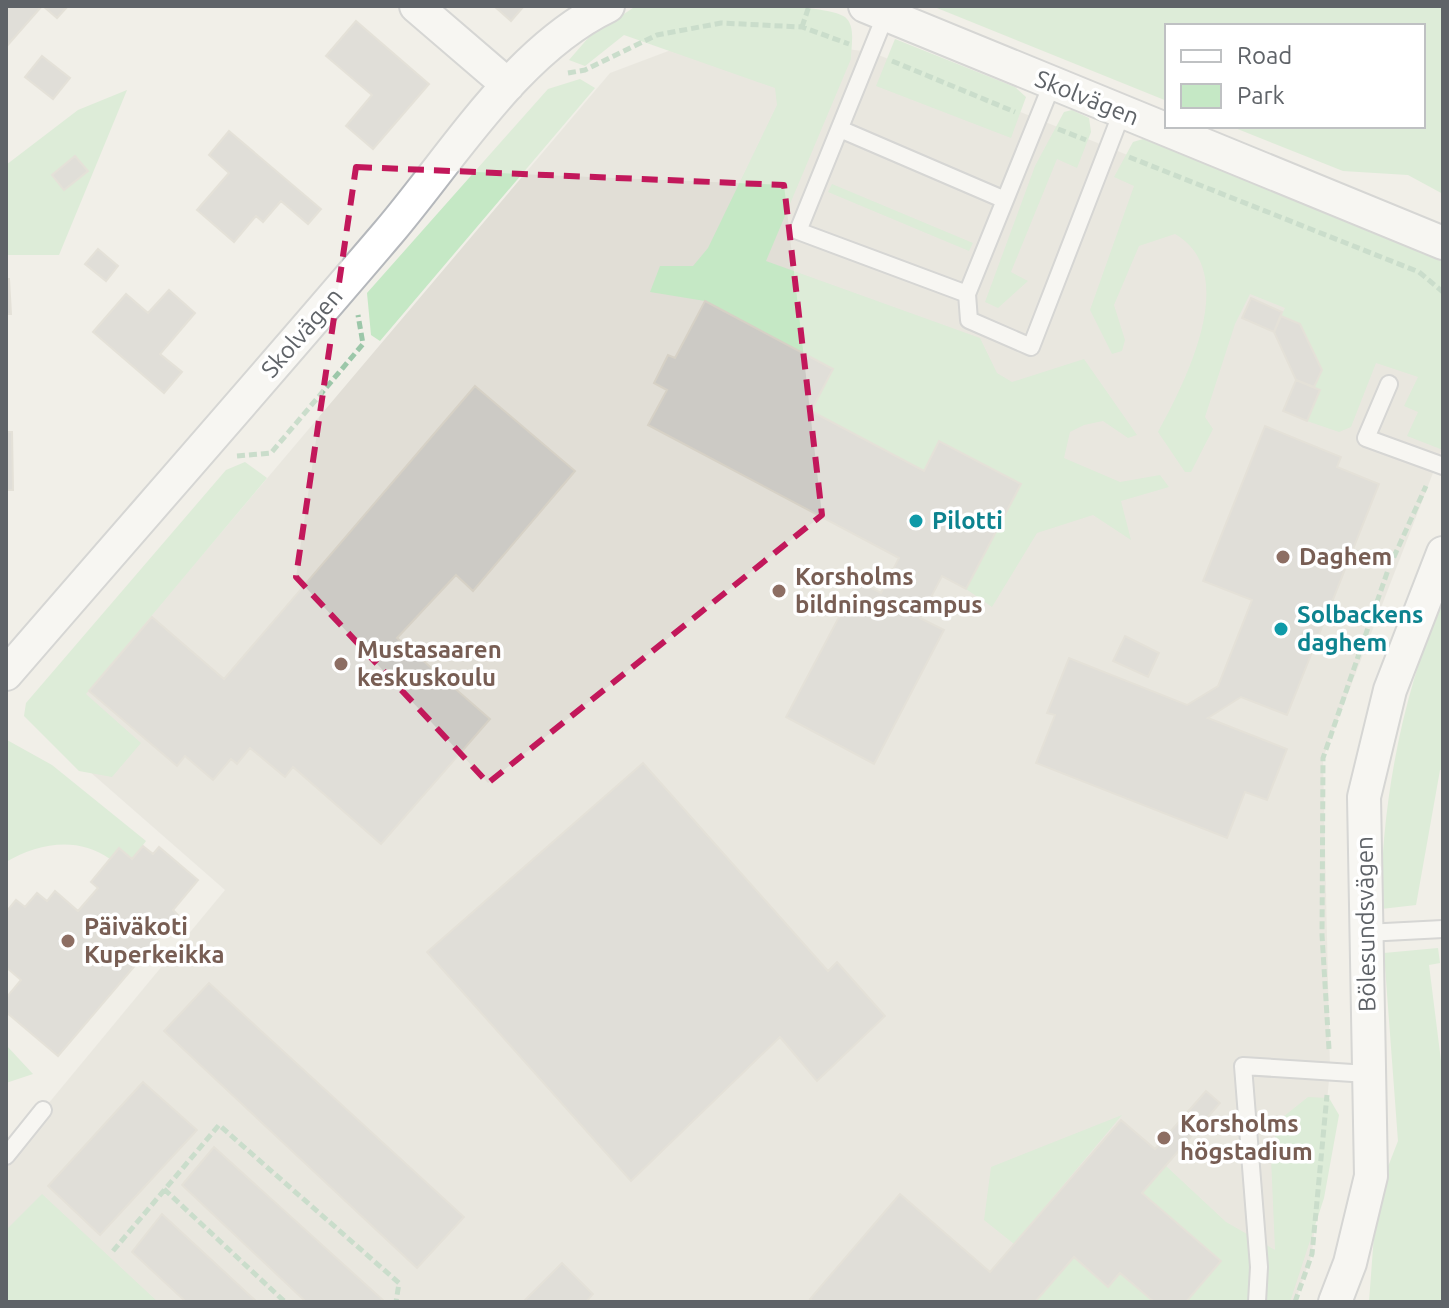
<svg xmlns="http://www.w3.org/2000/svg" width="1449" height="1308" viewBox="0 0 1449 1308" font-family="Ubuntu,sans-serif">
<rect width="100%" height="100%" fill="#f1efe8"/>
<path fill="#e1ded6" d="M716,33l155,19 548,220 24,175 -120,311 7,312 -18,184 -17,48h-1289v-155l37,-37 182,-220 -176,-154 561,-663z"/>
<path fill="#c5e8c5" d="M636,6c38,0 185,-6 209,11 11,9 6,29 6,42l-85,202 214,77 17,35 15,9 72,-23 53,76 -9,3 -25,-17 -19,4 -14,7 -6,26 56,24 40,-7 9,12 -48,14 10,39 -38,-25 -56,18 -45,74 -26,-18 55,-105 -82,-43 -15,30 -113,-60 22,-42 -128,-68 -55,-9 10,-26h33l15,-18 69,-143 -2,-17 -151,-53 -39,31 -16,-6 20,-23z
M932,6h511v188l-35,-19 -65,-4 -113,-45h193v-100h-256v75z
M895,39l120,48 11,10 -15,41 -135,-52z
M580,79l15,9 -215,253 -9,-6 -4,-42 181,-204z
M127,90l-68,165h-53v-90l72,-55z
M1072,110l17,8 2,14 -14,36 -20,-9 -46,113 17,9 -30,27 -13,-6 50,-136 29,-54z
M1143,139l80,29 220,93v189l-36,-14 11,-24 -14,-6 14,-29 -42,-14 -25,64 -12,5 -32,-11 13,-31 -6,-3 8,-18 -22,-44 -19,-9 4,-8 -35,-14 -15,30 -30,93 8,12 -22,43h-6l-27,-40c27,-50 84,-159 17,-198l-36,12 -25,59 11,35 -3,11 -10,3 -22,-44 44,-124 -20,-9 19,-35z
M832,184l141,59 -4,8 -141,-59z
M245,462l22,16 -181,216 55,49 -29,34 -33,-6 -55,-55 2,-13 200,-233z
M1443,598v172h-3l-24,135 -35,4c0,-105 21,-214 62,-311z
M7,740l45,25 94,76 -14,18 -13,-11 -9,11c-32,-23 -72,-16 -104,3z
M1438,948l2,15 -11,2 14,112v225h-74l8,-107 21,-54 -14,-188z
M6,1045l27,29 -27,9z
M1308,1097l21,1 10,17 -15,83 -34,104h-104l35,-41 -79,-68 24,-27 60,56 49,28 -4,-92 7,-37z
M1122,1115l-108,129 -30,-24 7,-53z
M42,1194l116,108h-152v-72z
M1074,1257l34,29 12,-13 34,29h-119z"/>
<path fill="#cccac5" stroke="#d6d1c6" stroke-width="2" d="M6,6h36l-36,41z
M43,6h25l-11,12z
M494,6h30l-13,15z
M356,21l73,63 -56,65 -27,-23 26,-31 -46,-39z
M42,56l28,22 -17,21 -28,-22z
M229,131l92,78 -13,15 -27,-23 -18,21 -7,-6 -22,26 -37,-32 32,-37 -20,-18z
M75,156l13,15 -24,19 -12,-15z
M98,249l20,17 -12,15 -21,-17z
M6,279h3l2,35h-5z
M169,290l26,23 -35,41 22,18 -18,21 -71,-61 33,-38 22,19z
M1251,298l31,14 -8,20 -32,-14z
M705,301l128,68 -22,42 113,60 15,-30 82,43 -55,105 -24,-13 -22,42 24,12 -70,134 -88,-47 72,-136 23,12 18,-35 -251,-133 19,-35 -13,-7 14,-28 7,3z
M1281,316l19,8 22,46 -8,17 -18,-7 -22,-48z
M1296,380l24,10 -13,31 -24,-10z
M475,386l100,85 -102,120 -17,-16 -59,63 93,81 -109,125 -88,-77 -8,10 -35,-29 -13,16 -6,-5 -18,21 -28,-24 -8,10 -88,-75 63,-74 72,62z
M1265,426l76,31 -4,10 42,17 -92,231 -46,-18 -33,21 79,31 -20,51 -22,-8 -18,46 -191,-75 19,-48 -8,-2 22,-55 118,47 31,-19 34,-86 -49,-19z
M6,432h6l1,58h-7z
M1125,636l34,17 -11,24 -35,-16z
M643,763l185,208 9,-9 48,54 -68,65 -37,-44 -149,144 -204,-229z
M143,846l10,8 6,-7 39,33 -25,30 5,5 -120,141 -52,-44v-14l15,-18 -15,-13v-55l10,-12 9,7 12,-14 10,8 8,-10 23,20 20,-23 -7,-6 28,-34 13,11z
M209,983l255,234 -47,51 -253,-237z
M143,1082l54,48 -97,105 -52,-49z
M1206,1091l14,12 -78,90 79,68 -35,41h-32l-34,-29 -12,14 -34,-30 -39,45h-221l-4,-3 90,-105 90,78 131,-152 34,29z
M214,1147l170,154 -1,1h-77l-124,-117z
M162,1214l95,88h-71l-54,-50z
M562,1263l31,31 -7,8h-63z"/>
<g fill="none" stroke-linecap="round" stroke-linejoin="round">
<defs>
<path id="service" d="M888,9l-90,222 169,63 85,-210
M840,129l165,71
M967,294l2,26 62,27 91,-235
M1389,384l-23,54 77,28
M1366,933l77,-4
M6,1156l37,-46
M1257,1302l2,-35 -16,-201 125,8"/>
<path id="minor" d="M416,6l92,79
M865,6l578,237
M6,674c127,-147 255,-292 381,-440 65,-76 129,-184 221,-228
M1335,1302l15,-39 21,-87 -7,-379 26,-107 53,-137"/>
</defs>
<use href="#service" stroke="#b5b8bc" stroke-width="20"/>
<use href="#minor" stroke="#b5b8bc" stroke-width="36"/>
<path stroke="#9cc7a9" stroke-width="5" stroke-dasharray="8 4" stroke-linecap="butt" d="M802,27l7,-21
M892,61l123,51
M568,73l17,-3 72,-35 64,-12 81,4 47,17
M1058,129l28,11
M1129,157l290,115 24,20
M237,456l34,-3 92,-109 -5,-29
M1329,1049l-7,-114 1,-177 65,-188 38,-84
M164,1189l121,113
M113,1251l106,-126 180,158 -3,19
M1295,1302l17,-48 15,-159"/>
<use href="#service" stroke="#fff" stroke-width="16"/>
<use href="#minor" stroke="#fff" stroke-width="32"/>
</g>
<path d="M0 0H1449V1308H0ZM356,167l428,18 38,330 -334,268 -192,-206z" fill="#f1efe8" fill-opacity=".55" fill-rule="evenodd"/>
<path fill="none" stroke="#c2185b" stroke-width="6" stroke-dasharray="16 10" stroke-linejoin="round" d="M356,167l428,18 38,330 -334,268 -192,-206z"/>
<g fill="#0f9aa8" stroke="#fff" stroke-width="3">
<circle cx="916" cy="521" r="8"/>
<circle cx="1281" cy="629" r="8"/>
</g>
<g fill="#8d6e63" stroke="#fff" stroke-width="3">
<circle cx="1283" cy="557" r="8"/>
<circle cx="779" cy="591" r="8"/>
<circle cx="341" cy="664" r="8"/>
<circle cx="68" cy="941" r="8"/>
<circle cx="1164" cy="1138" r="8"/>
</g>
<g text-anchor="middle" stroke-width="7" stroke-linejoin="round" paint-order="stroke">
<g font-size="24" fill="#5f6368" stroke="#fff">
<text transform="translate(1087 98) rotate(22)" y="8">Skolvägen</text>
<text transform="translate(302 333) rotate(-49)" y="8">Skolvägen</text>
<text transform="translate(1366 924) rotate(-91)" y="8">Bölesundsvägen</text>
</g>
<g font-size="24" font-weight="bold" fill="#0d838f" stroke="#fff" text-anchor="start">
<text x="932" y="529">Pilotti</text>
<text x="1297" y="623">Solbackens<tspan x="1297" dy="28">daghem</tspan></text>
</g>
<g font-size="24" font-weight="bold" fill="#785e54" stroke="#fff" text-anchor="start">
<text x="1299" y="565">Daghem</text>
<text x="795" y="585">Korsholms<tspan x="795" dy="28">bildningscampus</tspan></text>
<text x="357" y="658">Mustasaaren<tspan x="357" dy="28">keskuskoulu</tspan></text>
<text x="84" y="935">Päiväkoti<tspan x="84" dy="28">Kuperkeikka</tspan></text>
<text x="1180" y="1132">Korsholms<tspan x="1180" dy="28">högstadium</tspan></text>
</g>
</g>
<rect width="1449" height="1308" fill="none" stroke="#5f6368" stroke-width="16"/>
<rect x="1165" y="24" width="260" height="104" fill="#ffffff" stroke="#bfc1c3" stroke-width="2"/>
<rect x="1181" y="50" width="40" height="12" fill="#ffffff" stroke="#bfc1c3" stroke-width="2"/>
<text x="1237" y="64" font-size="24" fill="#5f6368">Road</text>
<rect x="1181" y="84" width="40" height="24" fill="#c5e8c5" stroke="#bfc1c3" stroke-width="2"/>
<text x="1237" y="104" font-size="24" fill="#5f6368">Park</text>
</svg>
